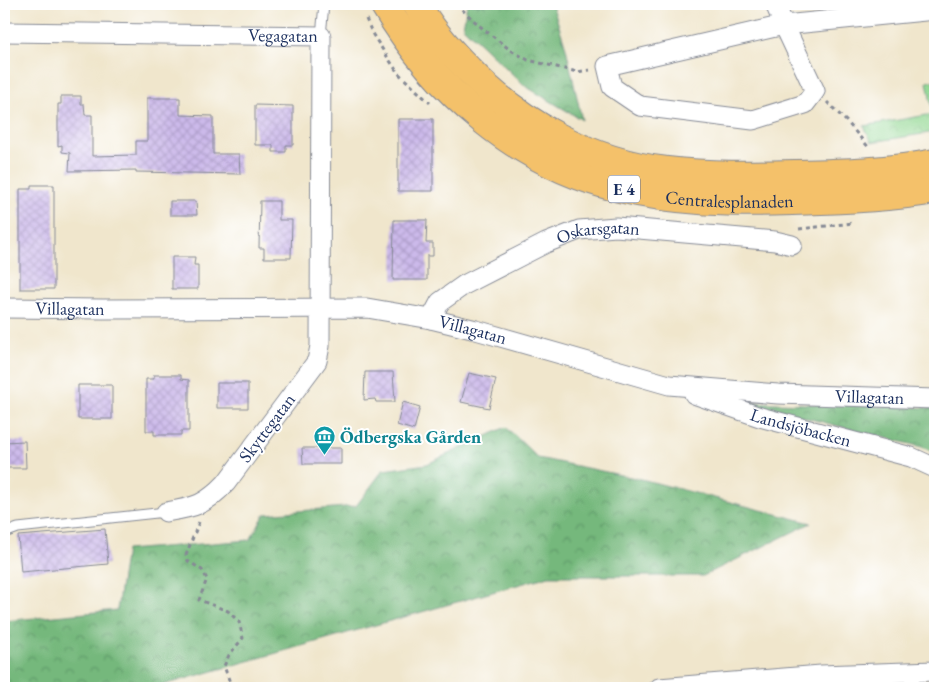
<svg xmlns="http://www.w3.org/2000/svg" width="939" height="692" viewBox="0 0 939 692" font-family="'EB Garamond',serif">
<defs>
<pattern id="forest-crowns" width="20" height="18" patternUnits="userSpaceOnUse" patternTransform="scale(1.25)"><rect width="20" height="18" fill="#74b87b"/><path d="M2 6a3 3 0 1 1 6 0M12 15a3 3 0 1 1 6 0" fill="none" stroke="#5e9668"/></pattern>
<pattern id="park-crowns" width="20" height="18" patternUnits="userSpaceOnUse" patternTransform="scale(1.25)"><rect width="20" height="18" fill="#91d791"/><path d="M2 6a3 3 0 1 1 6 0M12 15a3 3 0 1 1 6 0" fill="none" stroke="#7cb97f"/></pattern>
<pattern id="building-cross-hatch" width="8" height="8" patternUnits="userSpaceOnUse" patternTransform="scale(1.25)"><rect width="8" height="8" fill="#ccb9ea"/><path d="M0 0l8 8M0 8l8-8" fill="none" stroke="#af9fcb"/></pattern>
</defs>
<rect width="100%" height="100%" fill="#fff"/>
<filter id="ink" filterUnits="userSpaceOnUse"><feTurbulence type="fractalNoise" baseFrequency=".02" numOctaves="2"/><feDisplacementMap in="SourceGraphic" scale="10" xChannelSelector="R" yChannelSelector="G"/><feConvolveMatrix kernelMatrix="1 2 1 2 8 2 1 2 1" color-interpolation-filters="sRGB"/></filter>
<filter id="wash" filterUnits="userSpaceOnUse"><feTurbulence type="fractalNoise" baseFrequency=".0096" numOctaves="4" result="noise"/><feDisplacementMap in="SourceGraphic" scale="20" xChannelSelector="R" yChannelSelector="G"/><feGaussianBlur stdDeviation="1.12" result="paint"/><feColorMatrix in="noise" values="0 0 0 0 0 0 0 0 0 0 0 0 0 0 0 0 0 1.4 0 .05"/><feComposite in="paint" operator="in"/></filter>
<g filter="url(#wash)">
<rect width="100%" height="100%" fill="#f0e6cc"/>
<path fill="url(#forest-crowns)" stroke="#48746c" d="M467,4h85l14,44 16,72 -57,-34 -62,-59z
M743,402l192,6v45l-13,-6z
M506,427l32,31 107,22 166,43 -108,53h-154l-396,112h-149v-67l113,-11 9,-60 124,-10 15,-26 91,-8 27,-36 44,-6z"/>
<path fill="url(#park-crowns)" stroke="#568378" d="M935,80v52l-63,10 -8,-16 69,-12 -6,-32z"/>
<g id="blocks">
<path fill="url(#building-cross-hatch)" d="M61,96h20v8h3l1,11h7v41l44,-1v-14h11v-43h33v17l33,1v38h26l1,20 -104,-2v-2l-67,1 1,-18 -8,-1v-7l-4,1v-42h3z
M255,105l38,1v39h-7v7h-13v-7h-18z
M398,119h35v72h-35z
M31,185h23v104h-34v-100h11z
M170,201h26l1,14h-27z
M260,201h19v19h13l-1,38h-27v-10h-5z
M394,220h33l-1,23h7v13h-6v24h-34z
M172,257h23l-1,8h4v24h-26z
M365,372h28l2,30h-19l-1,-3 -11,1z
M469,373l27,6 -7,29 -28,-6z
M154,375h27v4l8,1v51h-8v4h-27v-4h-8v-52h8z
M217,383h31v25h-31z
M78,385h34v34h-34z
M403,402l17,5 -6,23 -17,-5z
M25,441l1,27h-22v-26z
M302,448h39v16h-38z
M105,529l3,35 -87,8 -3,-36z"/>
</g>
</g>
<g filter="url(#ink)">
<use href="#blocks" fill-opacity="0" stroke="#868a95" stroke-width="1"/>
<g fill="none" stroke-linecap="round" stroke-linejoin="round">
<defs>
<path id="lane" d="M321,36l3,-32
M4,533l14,-5 148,-16"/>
<g id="street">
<path d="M775,4l9,21 31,66 -10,13 -52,16 -113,-14 -28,-19 -5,-21 177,-41 151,-15"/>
<path id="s1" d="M4,32l317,4 -1,310 -3,15 -91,122c-21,22 -30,24 -60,29"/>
<path id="s2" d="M4,308l99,1 264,-1 64,11 45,11 193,55 109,9 157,5"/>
<path id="s3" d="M431,319l9,-17 24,-17 82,-42 33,-13 37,-3 159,14 17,4"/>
<path id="s4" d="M694,394l66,23 151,40 24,11"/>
<path d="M659,688l162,-13 114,-4"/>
</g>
<g id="highway">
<path id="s5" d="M384,4c52,88 134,160 235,184 57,14 115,15 173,13 48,-1 96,-3 143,-11"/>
<path d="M417,4c12,24 32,46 51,65 51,54 124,94 199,102 43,5 85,4 129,3 46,-1 93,-2 139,-11"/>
</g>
</defs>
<use href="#lane" stroke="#868a95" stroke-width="11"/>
<use href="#street" stroke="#868a95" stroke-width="21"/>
<use href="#highway" stroke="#868a95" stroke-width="30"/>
<path stroke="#868a95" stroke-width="3" stroke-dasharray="4 4" stroke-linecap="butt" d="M358,4l4,7
M456,4l25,23 28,22 19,11 49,12 13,-2
M366,19l7,16 25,38 32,30
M827,102l21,21 22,26
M799,229l54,-6
M199,522l-13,33 2,6 14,9 5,9 -8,21 29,11 11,11 4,16 -14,17 -5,11 8,22"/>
<use href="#lane" stroke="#fff" stroke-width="9"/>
<use href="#street" stroke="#fff" stroke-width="19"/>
<use href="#highway" stroke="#f4c16a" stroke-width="28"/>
</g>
</g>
<defs>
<symbol id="museum-pin" viewBox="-11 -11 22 30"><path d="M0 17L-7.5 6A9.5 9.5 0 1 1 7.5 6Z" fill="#0f9aa8" stroke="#fff"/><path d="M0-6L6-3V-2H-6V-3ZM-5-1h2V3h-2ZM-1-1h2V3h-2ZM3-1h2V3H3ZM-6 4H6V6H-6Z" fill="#fff"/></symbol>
</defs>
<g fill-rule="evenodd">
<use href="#museum-pin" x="312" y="424" width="25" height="34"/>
</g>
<g text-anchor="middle" stroke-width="4" stroke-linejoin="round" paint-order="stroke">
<rect fill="#fff" stroke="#5f6d8e" stroke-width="1" x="608" y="175.5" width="32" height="27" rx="4"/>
<g font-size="16" font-weight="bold" fill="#1b2f5e">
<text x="624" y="195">E 4</text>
</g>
<g font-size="18" fill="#1b2f5e" stroke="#fff">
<text dy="6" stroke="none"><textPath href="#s1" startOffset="279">Vegagatan</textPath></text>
<text dy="6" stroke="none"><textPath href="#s5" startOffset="418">Centralesplanaden</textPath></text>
<text dy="6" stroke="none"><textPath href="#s3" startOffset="195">Oskarsgatan</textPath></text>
<text dy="6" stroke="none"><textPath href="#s2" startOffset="66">Villagatan</textPath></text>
<text dy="6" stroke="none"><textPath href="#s2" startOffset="471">Villagatan</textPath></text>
<text dy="6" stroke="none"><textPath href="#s2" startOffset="876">Villagatan</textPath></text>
<text dy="6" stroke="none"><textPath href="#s4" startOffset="112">Landsjöbacken</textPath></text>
<text transform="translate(267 428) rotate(-53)" y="6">Skyttegatan</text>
</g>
<g font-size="18" font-weight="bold" fill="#0d838f" stroke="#fff" text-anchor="start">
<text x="340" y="443">Ödbergska Gården</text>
</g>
</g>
<rect width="939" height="692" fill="none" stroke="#fff" stroke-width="20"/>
</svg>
